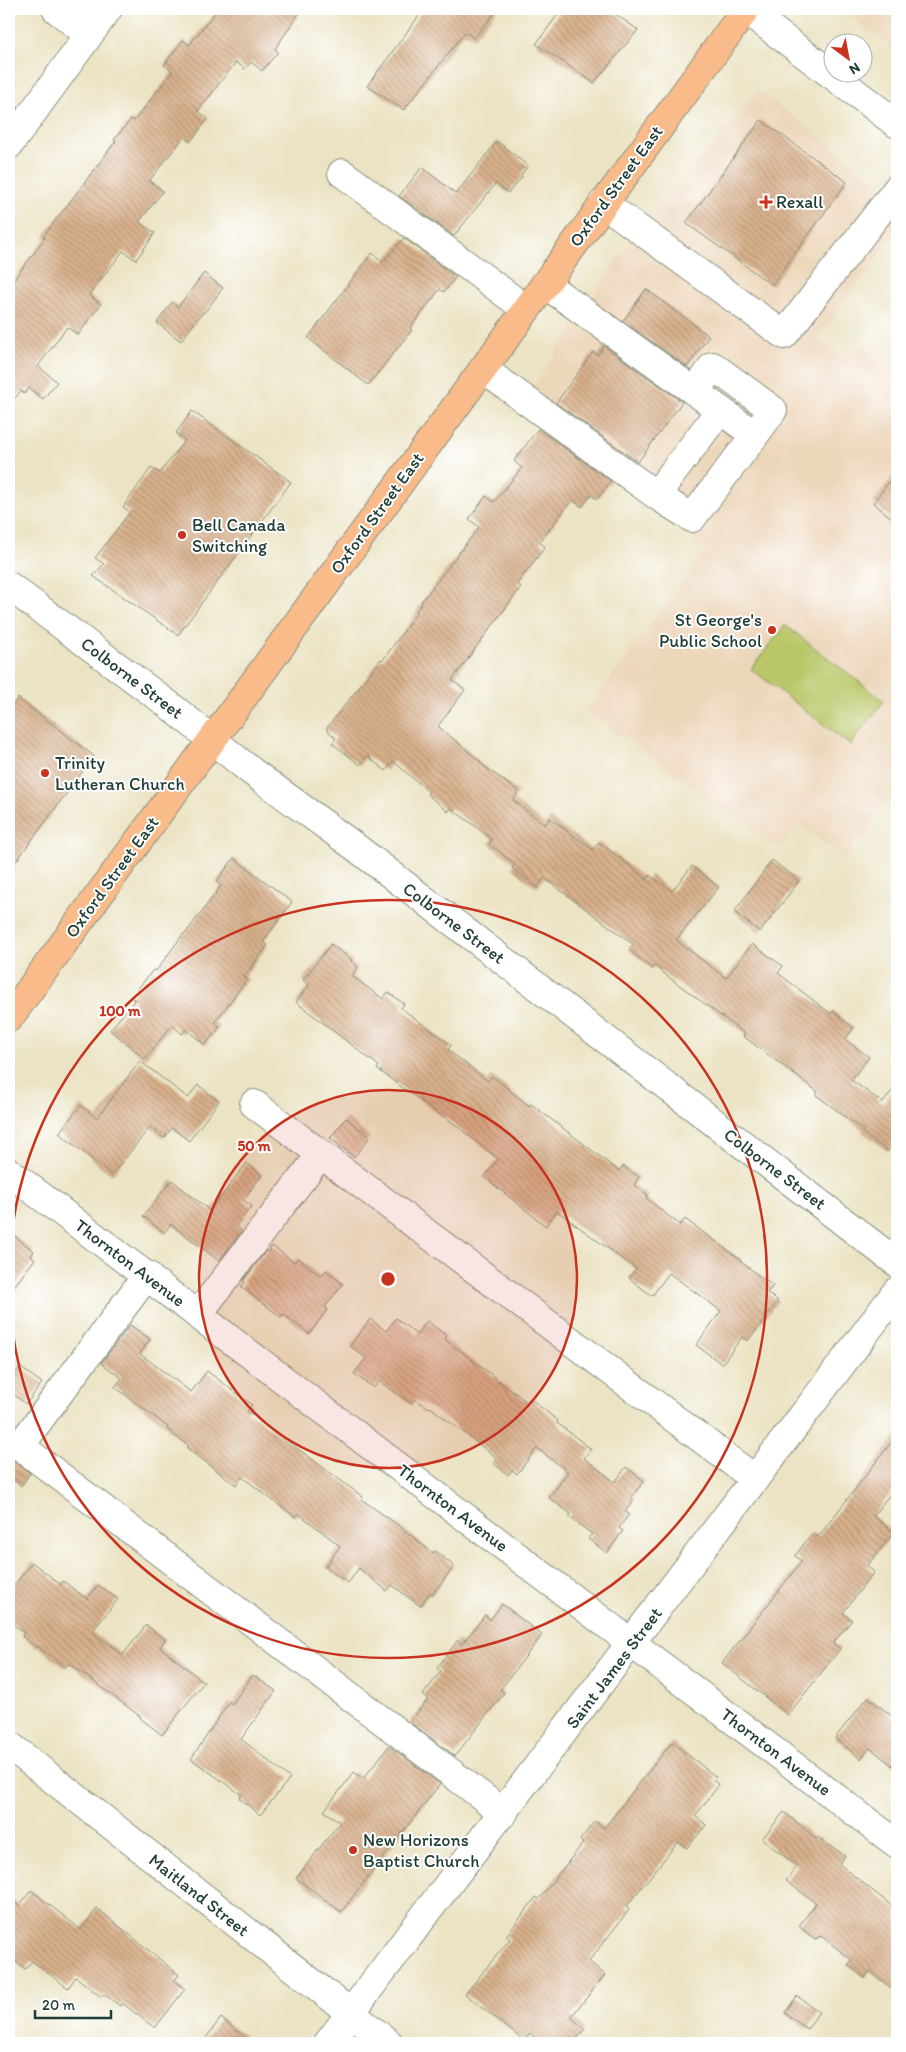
<svg xmlns="http://www.w3.org/2000/svg" width="906" height="2052" viewBox="0 0 906 2052" font-family="Itim,sans-serif">
<defs>
<pattern id="building-back-hatch" width="6" height="6" patternUnits="userSpaceOnUse" patternTransform="scale(1.25)"><rect width="6" height="6" fill="#d9b18c"/><path d="M-1 5l2 2M0 0l6 6M5-1l2 2" fill="none" stroke="#af9173"/></pattern>
</defs>
<rect width="100%" height="100%" fill="#fff"/>
<filter id="ink" filterUnits="userSpaceOnUse"><feTurbulence type="fractalNoise" baseFrequency=".02" numOctaves="2"/><feDisplacementMap in="SourceGraphic" scale="10" xChannelSelector="R" yChannelSelector="G"/><feConvolveMatrix kernelMatrix="1 2 1 2 8 2 1 2 1" color-interpolation-filters="sRGB"/></filter>
<filter id="wash" filterUnits="userSpaceOnUse"><feTurbulence type="fractalNoise" baseFrequency=".0096" numOctaves="4" result="noise"/><feDisplacementMap in="SourceGraphic" scale="20" xChannelSelector="R" yChannelSelector="G"/><feGaussianBlur stdDeviation="1.12" result="paint"/><feColorMatrix in="noise" values="0 0 0 0 0 0 0 0 0 0 0 0 0 0 0 0 0 1.4 0 .05"/><feComposite in="paint" operator="in"/></filter>
<g filter="url(#wash)">
<rect width="100%" height="100%" fill="#ebe3c3"/>
<path fill="#edd7bb" d="M839,9h58v42z
M758,90l139,106v35l-80,108 32,20 12,-16 36,30v416l-53,70 -46,-36 -18,26 -194,-138 120,-161 -188,-139 98,-151z"/>
<path fill="#bac769" stroke="#6c824e" d="M785,625l99,76 -34,44 -99,-76z"/>
<g id="blocks">
<path fill="url(#building-back-hatch)" d="M218,9h84l-27,40 3,3 -16,19 -11,-9 -6,7 -9,-7 -38,49 10,8 -18,23 -6,-5 -35,44 14,10 -24,31 16,11 -19,27 -13,-9 -34,44 12,9 -23,31 -11,-8 -29,39 19,16 -14,17 -14,-11 -5,6 -3,-3 -12,14v-119l36,-48 -2,-1 73,-96 -2,-1 17,-21 3,2 39,-50 -9,-6 19,-25 6,5z
M424,9h74l-24,29 -9,-6 -61,78 -37,-24z
M562,9h46l30,21 -44,53 -58,-39z
M761,120l86,62 -75,103 -86,-62z
M497,141l31,25 -7,9 1,2 -14,16 -12,-10 -42,53 -55,-40 23,-29 34,27z
M404,238l52,39 -12,15 -4,-3 -30,39 2,2 -44,55 -60,-47 64,-85 11,9z
M204,273l19,15 -19,25 -1,-1 -22,29 -24,-18 15,-21 6,5z
M646,289l63,47 -22,31 -64,-46z
M604,346l78,56 -44,60 -82,-59 37,-51 5,3z
M192,411l99,71 -113,153 -85,-59 11,-12 -9,-6 35,-46 -7,-5 28,-39 9,5 25,-33 -9,-7z
M538,429l73,52 -14,18 -6,-4 -9,12 -10,-7 -32,42 5,5 -28,37 4,3 -69,93 13,10 -27,36 43,36 -1,1 39,29 -6,8 32,25 5,-7 43,32 6,-8 48,38 3,-5 22,16 20,-25 27,21 -43,53 50,38 26,-34 31,22 -5,7 53,41 2,-3 21,17 -9,11 24,18 -18,23 32,23 14,-19v55l-9,12 -26,-19 1,-2 -47,-35 2,-3 -75,-56 2,-2 -91,-68 -2,3 -23,-19 4,-6 -66,-49 -23,-17 -7,10 -25,-20 3,-4 -26,-20 3,-5 -41,-31 -3,4 -21,-18 2,-2 -36,-31 -7,10 -19,-15 -7,9 -28,-22 4,-5 -10,-9 55,-70 2,1 34,-48 -1,-1 6,-8 -1,-1 58,-75 -10,-8 17,-23 8,6 28,-34 -8,-7z
M897,471v51l-24,-19z
M18,698l76,58 -85,115v-160z
M234,858l58,44 -29,40 5,3 -24,32 3,2 -32,43 5,5 -15,18 -19,-16 -4,5 -10,-9 -27,34 -35,-29 25,-30 -4,-3 23,-28 2,2 28,-38 1,1 36,-48 -5,-4z
M772,860l27,21 -39,51 -26,-20z
M331,944l21,16 -1,1 7,6 -6,9 31,23 5,-7 16,12 -3,4 50,37 -3,5 40,31 4,-5 37,30 2,-2 88,67 4,-5 16,11 -5,8 14,10 -2,3 34,27 5,-6 56,41 -1,1 33,25 -6,7 11,8 -30,40 -6,-4 -20,27 -26,-19 25,-34 -52,-38 -17,23 -23,-18 7,-9 -79,-58 -11,15 -62,-49 14,-18 -54,-43 -1,1 -66,-48 2,-3 -83,-64 13,-17 -6,-5z
M140,1061l48,37 10,-13 21,16 -30,40 -17,-13 -8,10 -14,-11 -38,48 -53,-42 22,-28 16,13z
M346,1118l24,19 -16,20 -24,-19z
M247,1163l15,12 -19,25 9,6 -16,20 6,5 -23,30 -48,-37 -7,9 -21,-17 29,-36 38,31z
M9,1232l25,19 -3,5 4,3 -26,34z
M272,1246l22,16 4,-4 23,18 5,-6 17,14 -18,23 3,2 -19,25 -26,-20 -2,3 -40,-30 4,-5 -2,-1 23,-30 2,1z
M396,1318l21,17 10,-14 20,15 -2,3 83,64 3,-4 27,22 -1,2 34,26 -7,9 31,24 11,-15 18,14 -13,17 3,2 -9,12 4,2 -10,14 4,3 -16,22 -19,-14 4,-5 -23,-17 2,-3 -22,-16 19,-26 -31,-24 -20,26 -5,-4 -4,5 -15,-12 4,-5 -67,-51 -1,1 -14,-9 -4,5 -32,-23 -5,7 -20,-14 12,-16 -16,-12 20,-27 16,12z
M130,1325l20,14 -10,15 51,38 16,-21 45,34 -5,6 116,86 -2,2 37,26 35,28 2,-2 19,15 -22,29 -2,-2 -10,13 -28,-21 -5,6 -28,-23 -11,15 -23,-16 15,-21 -42,-33 -3,4 -53,-40 -6,8 -49,-37 2,-2 -22,-17 1,-2 -53,-40 7,-9 -21,-15z
M20,1367l22,16 -16,21 -17,-13v-9z
M897,1435v50l-24,31 21,16 -27,34 7,6 -31,41 9,7 -19,23 7,6 -52,66 -66,-52 80,-102 -7,-5 17,-23 6,4z
M9,1456l21,17 -9,13 -12,-10z
M32,1562l29,23 2,-4 24,18 11,-14 20,14 -26,33 31,23 23,-30 19,15 -5,7 44,35 -42,53 -22,-17 1,-1 -69,-52 -4,-1 -3,4 -27,-22 -1,2 -15,-12 2,-3 -15,-12v-29z
M502,1604l40,31 -42,55 4,3 -49,63 -45,-34 18,-23 -5,-4 18,-24 -4,-3 21,-28 4,4 23,-29 5,5z
M253,1675l23,16 -35,48 49,39 -30,37 -21,-17 3,-3 -51,-36 38,-57 3,2z
M868,1697l29,23v49l-27,-21 -9,11 -26,-21z
M672,1742l44,35 -3,3 6,5 -24,31 11,9 -19,23 -9,-6 -52,65 3,3 -40,51 16,14 -34,42 14,12 -12,14h-31l-12,-10 -6,8 -59,-47 45,-55 -4,-3 30,-39 3,2 44,-56 -3,-3 15,-19 9,7z
M389,1746l51,38 -99,128 -45,-34 44,-56 -16,-11 30,-39 9,7z
M784,1812l32,27 2,-2 27,19 -6,8 58,46v83l-27,-22 -5,7 -17,-13 4,-5 -31,-24 -6,3 -16,-13 17,-23 -30,-22 11,-15 -35,-27z
M31,1890l50,40 16,-22 82,67 -5,6 11,8 -30,39 -33,-25 -2,3 -16,-12 -3,3 -25,-20 -8,11 -36,-27 -7,8 -16,-13v-59l10,9z
M797,1996l22,16 -12,17 -22,-16z
M221,2018l32,25h-51z"/>
</g>
</g>
<g filter="url(#ink)">
<use href="#blocks" fill-opacity="0" stroke="#85907c" stroke-width="1"/>
<g fill="none" stroke-linecap="round" stroke-linejoin="round">
<defs>
<path id="minor" d="M56,9l32,25
M745,9l152,115
M9,145l99,-136
M342,173l184,136
M603,203l181,132 113,-146
M483,369l173,126 36,23 63,-83 -210,-151
M695,392l18,-26 60,44 -18,25
M656,495l64,-85
M9,586l160,119 82,66 103,75 543,417
M254,1104l501,375
M9,1172l888,672
M147,1275l-127,171 484,367
M198,1314l123,-160
M9,1745l380,298
M328,2043l569,-752"/>
<path id="major" d="M9,1018l737,-1009"/>
</defs>
<use href="#minor" stroke="#85907c" stroke-width="30"/>
<use href="#major" stroke="#85907c" stroke-width="30"/>
<use href="#minor" stroke="#fff" stroke-width="28"/>
<use href="#major" stroke="#fabb8b" stroke-width="28"/>
</g>
</g>
<circle cx="388" cy="1279" r="189" fill="#c8321e" fill-opacity=".12"/>
<g fill="none" stroke="#c8321e" stroke-width="2.5">
<circle cx="388" cy="1279" r="189"/>
<circle cx="388" cy="1279" r="379"/>
</g>
<g fill="#c8321e" stroke="#fff" stroke-width="2">
<path d="M763.5 194.5h5v5h5v5h-5v5h-5v-5h-5v-5h5z"/>
<circle cx="182" cy="535" r="5"/>
<circle cx="772" cy="630" r="5"/>
<circle cx="45" cy="773" r="5"/>
<circle cx="353" cy="1850" r="5"/>
</g>
<g text-anchor="middle" stroke-width="4" stroke-linejoin="round" paint-order="stroke">
<g font-size="18" fill="#1f3d34" stroke="#fff">
<text transform="translate(616 186) rotate(-54)" y="6">Oxford Street East</text>
<text transform="translate(377 513) rotate(-54)" y="6">Oxford Street East</text>
<text transform="translate(132 678) rotate(37)" y="6">Colborne Street</text>
<text transform="translate(112 877) rotate(-54)" y="6">Oxford Street East</text>
<text transform="translate(454 923) rotate(37)" y="6">Colborne Street</text>
<text transform="translate(775 1169) rotate(37)" y="6">Colborne Street</text>
<text transform="translate(130 1263) rotate(37)" y="6">Thornton Avenue</text>
<text transform="translate(453 1508) rotate(37)" y="6">Thornton Avenue</text>
<text transform="translate(614 1668) rotate(-53)" y="6">Saint James Street</text>
<text transform="translate(776 1752) rotate(37)" y="6">Thornton Avenue</text>
<text transform="translate(199 1895) rotate(38)" y="6">Maitland Street</text>
</g>
<g font-size="18" fill="#1f3d34" stroke="#fff" text-anchor="start">
<text x="776" y="208">Rexall</text>
<text x="192" y="531">Bell Canada<tspan x="192" dy="21">Switching</tspan></text>
<text x="762" y="626" text-anchor="end">St George's<tspan x="762" dy="21">Public School</tspan></text>
<text x="55" y="769">Trinity<tspan x="55" dy="21">Lutheran Church</tspan></text>
<text x="363" y="1846">New Horizons<tspan x="363" dy="21">Baptist Church</tspan></text>
</g>
</g>
<circle cx="388" cy="1279" r="8" fill="#c8321e" stroke="#fff" stroke-width="2.5"/>
<g font-size="15" text-anchor="middle" font-weight="bold" fill="#c8321e" stroke="#fff" stroke-width="4" stroke-linejoin="round" paint-order="stroke">
<text x="120" y="1016">100 m</text>
<text x="254" y="1151">50 m</text>
</g>
<rect width="906" height="2052" fill="none" stroke="#fff" stroke-width="30"/>
<g transform="translate(848 58) rotate(148)"><circle r="24" fill="#ffffff" stroke="#a5b1ae"/>
<path d="M0-4L9 19L0 12L-9 19Z" fill="#c8321e"/>
<text y="-8" font-size="14" font-weight="bold" text-anchor="middle" fill="#1f3d34">N</text>
</g>
<path d="M35 2010v8h76v-8" fill="none" stroke="#1f3d34" stroke-width="2.5"/>
<text x="42" y="2010" font-size="15" fill="#1f3d34" stroke="#ffffff" stroke-width="4" paint-order="stroke">20 m</text>
</svg>
